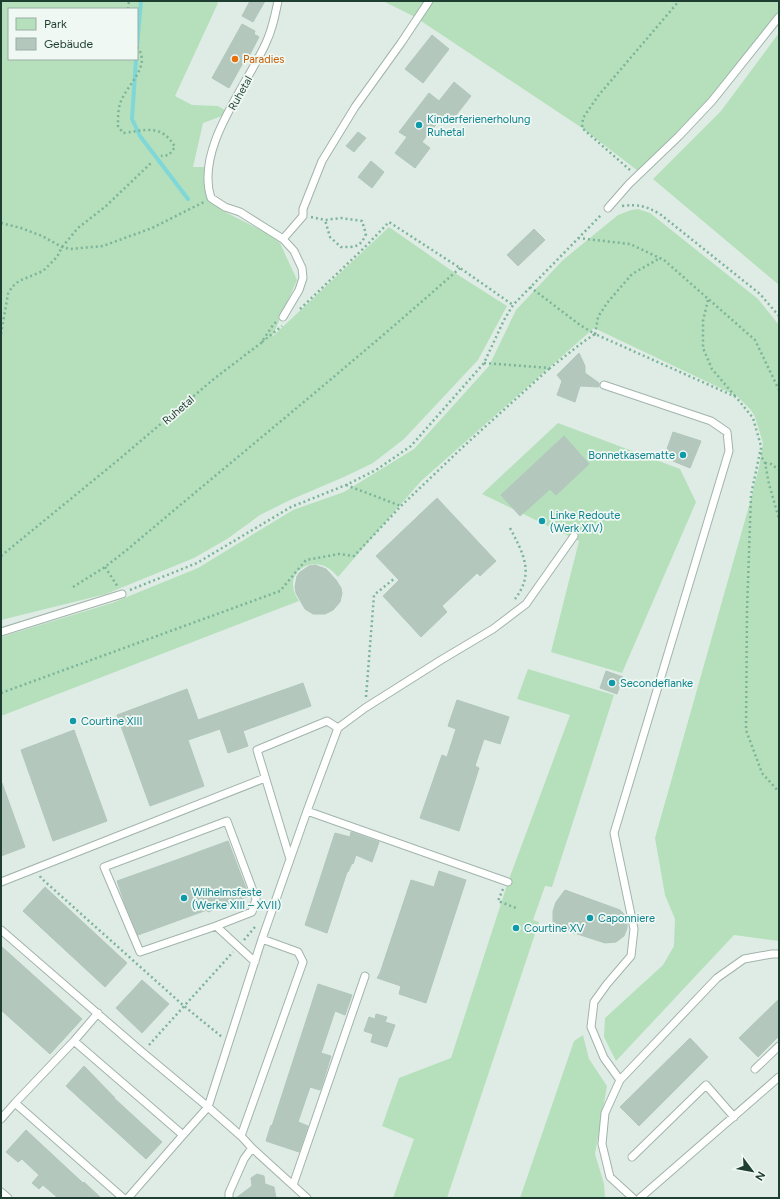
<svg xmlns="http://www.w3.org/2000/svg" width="780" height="1199" viewBox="0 0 780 1199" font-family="Figtree,sans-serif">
<rect width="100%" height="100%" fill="#dfece5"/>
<path fill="#b5e0bb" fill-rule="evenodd" d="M1,1h215l2,2 -43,93 17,9 26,1 7,4 -3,6 -19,7 -10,44h12l-1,16 3,13 16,15 44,22 13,10 17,37 -25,57 117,-110 66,46 52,33 -29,54 -74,79 -31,24 -29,14 -54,23 -30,15 -33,24 -33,19 -88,36 -105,26zM9,9h128v50h-128z
M383,1h396v14l-54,69 -87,87 -56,-43 -167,-111z
M779,33v252l-126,-106 68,-68z
M638,209l12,4 108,86 21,26v616l-45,-6 -118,126 -12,-24 1,-19 58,-53 11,-19 1,-27 -10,-24 -10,-57 94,-332 10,-39 4,-24 -8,-26 -4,-7 -14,-14 -143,-68 -173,153 -83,96c-3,-3 -6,-7 -10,-9 -14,-9 -36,-1 -35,18 0,5 3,10 6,15l-298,115v-79l111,-34 86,-35 95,-58 51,-18 70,-43 75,-83 27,-56 47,-50 55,-45 13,-5z
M558,423l122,46 16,33 -74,171 -71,-21 28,-111 -97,-47z
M528,669l86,26 -62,192 -7,-1 -12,34 6,2 -92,276h-54l21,-59 -32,-13 17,-48 52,-20 57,-176 62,-167 -53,-16z
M583,1035l6,24 18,27 -12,68 9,30 1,14h-85l54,-157z"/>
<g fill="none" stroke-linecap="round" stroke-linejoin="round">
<path stroke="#80d7d8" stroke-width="4" d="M137,46l4,-45
M136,59l-4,60 8,17 48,63"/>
</g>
<path fill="#b4c7bd" stroke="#b1c7bb" d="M250,1h15l-12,21 -11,-6z
M242,24l13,7 -1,3 5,3 -13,25 -2,-1 -15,27 -17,-10z
M432,35l17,14 -26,34 -18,-14z
M454,82l17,14 -18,23 -8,-6 -23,29 8,6 -15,20 -20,-15 12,-16 -8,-5 30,-39 10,8z
M358,132l8,6 -12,14 -8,-6z
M371,161l13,11 -12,16 -14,-11z
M534,229l11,11 -27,26 -11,-11z
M579,353l6,13v7l14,10v4l-19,-1 -5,16 -18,-7 5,-14 -5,-6z
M673,432l28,9 -11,27 -17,-7 -6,-12z
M564,436l25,28 -33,31 -6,-6 -30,27 -19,-21z
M437,498l59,63 -16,15 -3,-3 -35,33 5,6 -26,25 -38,-41 16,-16 -23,-24z
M315,565l11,4 10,11 5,8 1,5 -2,9 -7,8 -8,4h-12l-8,-5 -9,-16 -1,-6 2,-11 3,-4 9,-6z
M606,671l17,6 -6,17 -17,-6z
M303,683l8,23 -68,25 5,15 -20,7 -8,-24 -32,11 16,46 -54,20 -33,-91 70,-26 11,31z
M457,700l52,17 -9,27 -16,-5 -9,27 4,2 -20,63 -39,-13 22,-63 5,2 9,-28 -8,-3z
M74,730l33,91 -54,20 -32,-91z
M1,783h1l23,64 -24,9z
M351,832l28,10 -7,20 -16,-7 -3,9 -1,-1 -4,9h-1l-20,61 -22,-8 30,-92 15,4z
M228,841l21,55 -41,16 -1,-2 -69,25 -13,-31 -8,-23 62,-22z
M439,871l27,9 -40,123 -27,-9 2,-8 -24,-8 3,-5 31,-93 23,7z
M45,887l82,76 -22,24 -82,-76z
M565,890l55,20 6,6 1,5v7l-3,8 -8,6 -11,1 -52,-17v-15l3,-9z
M1,946l81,73 -32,35 -49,-44z
M142,980l27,24 -27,29 -26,-25z
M318,984l34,11 -7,20 -10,-4 -14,42 10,3 -9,29 -2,5 -10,-3 -12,35 10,4 -9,26 -33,-11 5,-16 1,1z
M779,999v37l-21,21 -19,-19z
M376,1014l11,3 -2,5 10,3 -8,22 -16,-5 2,-8 -9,-3 5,-14 6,2z
M690,1038l18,19 -69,69 -19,-19z
M84,1066l31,32h-1l48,44 -16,17 -80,-73z
M26,1130l57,53 1,-1 17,16h-43l-15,-13 -4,4 -7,-6 7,-8 -17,-16 -4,3 -12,-10z
M257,1174l7,2 1,8 9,3 2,11h-40l16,-12 -1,-8z"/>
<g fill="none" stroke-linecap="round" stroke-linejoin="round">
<defs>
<path id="lane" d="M278,1c-3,15 -6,30 -13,44 -20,43 -70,104 -54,153l14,9 15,5 43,27 11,12 8,17 1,10 -4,12 -16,27
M608,208l21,-24 50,-48 33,-35 67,-84
M283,239l20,-23v-7l19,-48 33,-54 46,-64 28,-42
M604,385l107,36 16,11 2,19 -115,382 20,96 -3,27 -24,28 -13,18 -3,25 13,31 16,22
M1,632l121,-38
M307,811l201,71
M290,859l-33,-109 70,-29 11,7
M1,882l264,-104
M216,926l36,-14 4,-13 -29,-78 -123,46 36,85 76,-26 39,36
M1,930l141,122 66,55 33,29 11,12 55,50
M98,1013l-24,28 -59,62 108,95
M74,1041l109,94
M755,1069l24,-23
M1,1119l14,-16
M241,1136l62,-174 -5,-10 -36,-13
M632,1157l74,-72 28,32
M293,1185l72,-209
M1,1192l7,6
M128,1198l55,-63 25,-28 54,-168 45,-128 31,-83 27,-20 76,-48 52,-31 33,-25 48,-68
M229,1198v-5l15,-34 8,-11
M633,1198l-23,-21 -8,-33 3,-31 15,-33 97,-102 27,-19 28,-5h7
M640,1198l139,-121"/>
</defs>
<use href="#lane" stroke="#a1b4ab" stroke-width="9"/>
<path stroke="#7cb49a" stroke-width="2.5" stroke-dasharray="2 3" stroke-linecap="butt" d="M128,9l1,-8
M137,47c16,19 -12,39 -17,57 -2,6 -2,15 -2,22l5,7c23,-3 39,-9 52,14l-6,8 -8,1
M630,170l-48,-42 1,-10 15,-22 81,-95
M622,206c16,-2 24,0 38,8l100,80 19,22
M311,217l14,3 16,-2 21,3 4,13c-6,14 -11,13 -25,13l-11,-10 -5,-17
M1,223l20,5 21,8 20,11 8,2 33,-3 49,-18 52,-26
M578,238l52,6 34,16 91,80 24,50
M530,287l50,38 15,9 3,-17 9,-14 25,-29 28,-16
M708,300l-5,21v27l9,21 23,27
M300,309l65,-62 24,-25 71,46 53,37
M1,334l7,-40 4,-7 7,-6 24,-10 14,-14 5,-10 16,-19 28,-22 45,-43
M262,342l20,-16
M484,363l66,5 33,-26 12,-8 141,63 17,21 8,28v10l4,7 4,21 10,35
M760,452l-9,43 -4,115 -1,120 16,43 17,19
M765,463l6,1 8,6
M346,485l55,21
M510,528c13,25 25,45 5,71
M1,556l116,-95 98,-83 46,-35 12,-18 3,-3
M105,567l13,20
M73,587l32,-20 23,-18c111,-94 224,-185 332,-281
M130,590l67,-27 94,-56 55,-22 30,-15 35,-24 73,-83 20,-43 9,-15 89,-91
M1,693l279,-102 26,-31 33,-6 15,2 47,-50 64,-61 85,-77
M366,697l8,-102 21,-17
M40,876l1,2 143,128 38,31
M503,889l-5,12 18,7
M244,940l11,-13
M149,1045l84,-93"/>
<use href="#lane" stroke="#fff" stroke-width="7"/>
</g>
<circle fill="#e8710a" stroke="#f0f8f3" stroke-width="1.5" cx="235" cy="59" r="4"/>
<g fill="#0f9aa8" stroke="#f0f8f3" stroke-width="1.5">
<circle cx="419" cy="125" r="4"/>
<circle cx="683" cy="455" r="4"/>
<circle cx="542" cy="521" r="4"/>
<circle cx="612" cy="683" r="4"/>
<circle cx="73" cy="721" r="4"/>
<circle cx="184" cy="898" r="4"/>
<circle cx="590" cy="918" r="4"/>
<circle cx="516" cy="928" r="4"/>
</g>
<g text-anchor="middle" stroke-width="3.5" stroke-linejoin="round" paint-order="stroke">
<g font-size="11" fill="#c56008" stroke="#f0f8f3" text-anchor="start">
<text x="243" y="63">Paradies</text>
</g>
<g font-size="11" fill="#1e3e31" stroke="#f0f8f3">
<text transform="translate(240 93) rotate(-61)" y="4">Ruhetal</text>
<text transform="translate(178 410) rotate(-41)" y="4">Ruhetal</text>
</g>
<g font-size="11" fill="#0d838f" stroke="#f0f8f3" text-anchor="start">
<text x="427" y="123">Kinderferienerholung<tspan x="427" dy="13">Ruhetal</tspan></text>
<text x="675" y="459" text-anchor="end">Bonnetkasematte</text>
<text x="550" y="519">Linke Redoute<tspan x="550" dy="13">(Werk XIV)</tspan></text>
<text x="620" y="687">Secondeflanke</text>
<text x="81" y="725">Courtine XIII</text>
<text x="192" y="896">Wilhelmsfeste<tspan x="192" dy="13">(Werke XIII – XVII)</tspan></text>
<text x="598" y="922">Caponniere</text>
<text x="524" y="932">Courtine XV</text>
</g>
</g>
<rect width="780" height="1199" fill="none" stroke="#1e3e31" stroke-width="4"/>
<rect x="8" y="8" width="130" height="52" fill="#f0f8f3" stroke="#9caea5"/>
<rect x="16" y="18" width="20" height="12" fill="#b5e0bb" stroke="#9caea5"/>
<text x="44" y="28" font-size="12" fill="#1e3e31">Park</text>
<rect x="16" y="38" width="20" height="12" fill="#b4c7bd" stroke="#9caea5"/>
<text x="44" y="48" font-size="12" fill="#1e3e31">Gebäude</text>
<g transform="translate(752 1171) rotate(122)" stroke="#f0f8f3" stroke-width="3" paint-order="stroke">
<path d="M0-3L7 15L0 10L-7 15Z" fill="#1e3e31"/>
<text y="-6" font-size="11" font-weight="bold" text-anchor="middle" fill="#1e3e31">N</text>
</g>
</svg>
